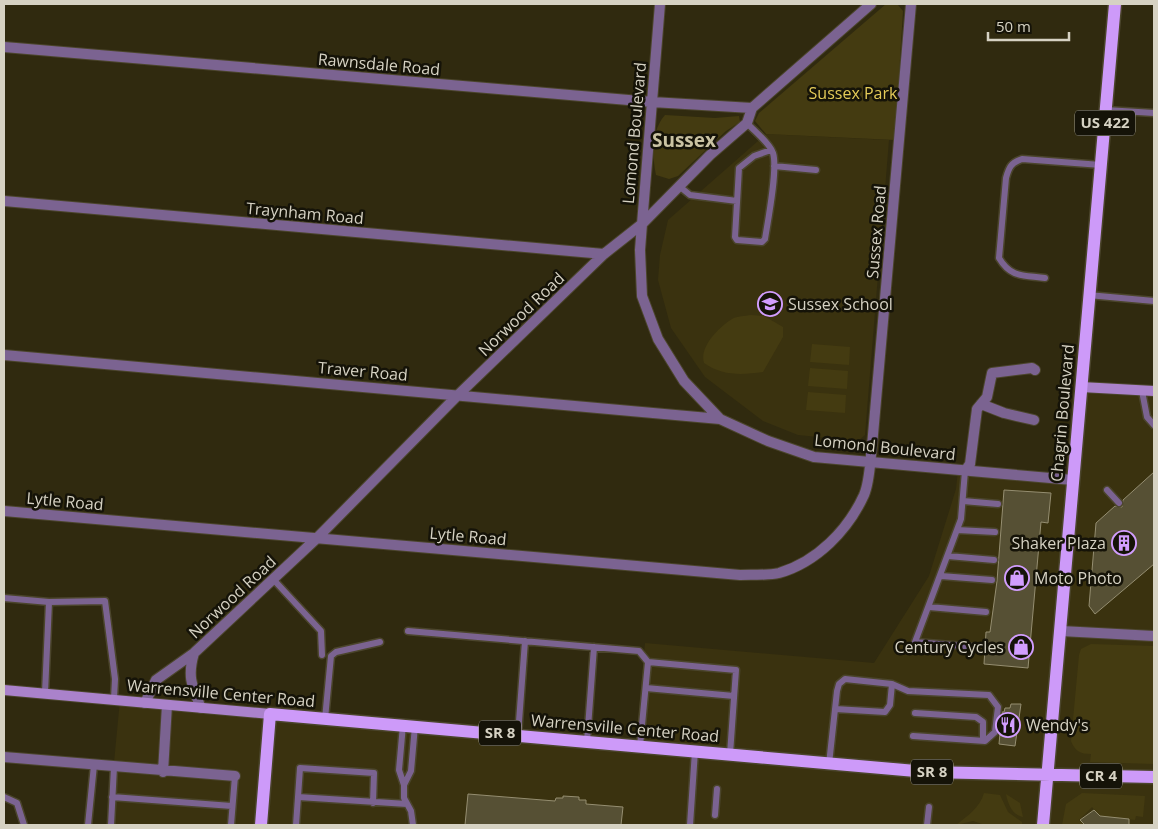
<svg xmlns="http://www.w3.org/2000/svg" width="1158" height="829" viewBox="0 0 1158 829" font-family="'Open Sans',sans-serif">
<rect width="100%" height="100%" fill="#302a0f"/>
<path fill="#3a320f" d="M766,134l123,6 -24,295 -7,6 -60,-6 -35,-14 -58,-44 -34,-49 -13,-48 2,-25 8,-35z
M1081,387l73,4v434h-1046l12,-125 516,45 9,-102 229,20 55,-87 27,-87 2,-19 115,9z"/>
<path fill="#443b11" d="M886,4l12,1 5,6 -8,129 -129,-6 -11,-13 4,-8z
M665,115l50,3 24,-2 1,6 -14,9 -48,45 -9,3 -13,-4c-4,-20 -5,-44 9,-60z
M751,315l13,1 19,11v10l-20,35c-21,3 -41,4 -59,-9 -5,-16 15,-36 28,-44 5,-3 13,-3 19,-4z
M812,344l38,3 -1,18 -39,-3z
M810,368l38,3 -1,18 -39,-3z
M808,392l38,3 -1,18 -39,-3z
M1091,644l63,2v118l-64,-2 1,-8c-11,0 -16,-3 -20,-13l8,-86 2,-6z
M984,793l16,2 8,17 14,10v3h-37l-12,-4 -17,4c11,-9 24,-17 28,-32z
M1082,793l63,3 -2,21 -7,-1 -1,4 -35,-4 -8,-9 -13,13 6,5h-23l4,-21z
M1006,794l14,9 3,14c-11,-2 -15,-13 -17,-23z"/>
<path fill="#565034" stroke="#958e71" d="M1154,472v92l-59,50 -6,-8 7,-83 19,-17 7,1 1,-7z
M1004,490l47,3 -3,30 -7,-1 -13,146 -44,-4 2,-32h4l7,-51z
M1011,704h10l-6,42 -16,-2 3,-32h2l1,-4h5z
M468,794l87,7 1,-3h7v-2l16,1v3h7v4l37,3 -2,18h-156z
M1094,810l6,6 29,3v6h-44l-5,-5z"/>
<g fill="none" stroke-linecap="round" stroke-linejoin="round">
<defs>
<path id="lane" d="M1106,110l48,3
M747,123c8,9 22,19 26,30 5,16 -5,67 -8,86l-3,3 -25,-2 -2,-3 4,-69 15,-12 17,-6
M774,166l42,4
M679,186l11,9 47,6
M1045,278c-22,-3 -34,0 -46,-20l7,-80c3,-11 5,-15 16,-19l79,6
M1088,295l66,6
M1142,391l5,26 7,8
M965,471l-4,48 -46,123 61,5
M1107,490l12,13
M963,501l35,3
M957,530l38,2
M948,556l46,4
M941,576l51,4
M273,579l48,52 1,24
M4,598l45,4 -4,91
M49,602l56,-1 10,78 -1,20
M929,607l57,5
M408,631l231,20 9,11 -8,84
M648,662l88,8 -6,84
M646,688l88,8
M835,709l50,3 5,-7 2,-21
M915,713l61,4 7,5v19
M325,719l6,-63 5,-4 44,-10
M403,725l-4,45 5,15v13l7,13 2,14
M518,735l7,-94
M587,741l7,-94
M829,764l8,-73 2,-7 6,-5 47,5 16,7 81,4 9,12 -3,25 -10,9 -72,-5
M404,785l7,-14 4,-45
M4,797l13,6 7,22
M112,797l120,9
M298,797l2,-29 74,5 -1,30
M715,815l2,-26
M88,825l6,-60
M111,825l3,-58
M231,825l4,-49
M296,825l2,-28 109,7
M690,825l5,-74
M927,825l2,-18"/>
<path id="street" d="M660,4l-18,220 -2,26 2,46 16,43 26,42 36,38 48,22 46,16 259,23
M4,47l648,55 100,6
M4,201l600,53
M4,355l716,64
M981,404l23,9 30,7
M965,471l5,-7 7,-55 10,-12 5,-24 40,-5 3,2
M4,511l736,64c12,-1 27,1 39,-2 38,-11 69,-43 85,-78 6,-14 6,-34 8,-49l39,-442
M1061,631l93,5
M194,653c-7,24 -2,33 7,55
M145,703l11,-23 38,-27 123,-115 141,-143 146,-141 38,-30 68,-69 37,-32 5,-15 119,-104
M4,757l231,19
M163,772l4,-67"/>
<path id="secondary" d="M1081,387l73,4
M4,690l266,24"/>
<path id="primary" d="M261,825l9,-111 657,58 227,5
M1043,825l72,-821"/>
</defs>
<use href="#lane" stroke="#4b452c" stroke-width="9"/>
<use href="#street" stroke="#4b452c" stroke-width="12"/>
<use href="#secondary" stroke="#4b452c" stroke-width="12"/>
<use href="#primary" stroke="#4b452c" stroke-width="15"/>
<use href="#lane" stroke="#7b6391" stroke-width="6"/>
<use href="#street" stroke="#7b6391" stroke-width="10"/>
<use href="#secondary" stroke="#aa82cb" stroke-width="10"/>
<use href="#primary" stroke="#cd9af9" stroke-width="12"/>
</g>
<defs>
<symbol id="school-ring" viewBox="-11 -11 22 22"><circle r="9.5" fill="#151308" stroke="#d19dfe" stroke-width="1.5"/><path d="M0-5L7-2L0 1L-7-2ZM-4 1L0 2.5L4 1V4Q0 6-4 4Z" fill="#d19dfe"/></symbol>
<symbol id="building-ring" viewBox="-11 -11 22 22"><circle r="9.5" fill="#151308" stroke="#d19dfe" stroke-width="1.5"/><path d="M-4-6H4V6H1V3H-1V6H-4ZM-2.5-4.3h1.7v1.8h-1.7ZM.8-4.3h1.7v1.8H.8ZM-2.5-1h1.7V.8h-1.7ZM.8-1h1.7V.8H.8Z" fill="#d19dfe"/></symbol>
<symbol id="shop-ring" viewBox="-11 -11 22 22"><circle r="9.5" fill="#151308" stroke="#d19dfe" stroke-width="1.5"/><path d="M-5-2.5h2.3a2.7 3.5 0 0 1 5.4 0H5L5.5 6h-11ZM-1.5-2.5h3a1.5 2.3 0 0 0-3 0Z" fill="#d19dfe"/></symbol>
<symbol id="restaurant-ring" viewBox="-11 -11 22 22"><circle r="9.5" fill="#151308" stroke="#d19dfe" stroke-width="1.5"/><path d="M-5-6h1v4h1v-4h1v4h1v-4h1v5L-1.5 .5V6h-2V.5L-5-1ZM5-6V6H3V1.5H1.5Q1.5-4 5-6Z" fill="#d19dfe"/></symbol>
</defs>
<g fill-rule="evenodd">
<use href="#school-ring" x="756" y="290" width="28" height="28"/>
<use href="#building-ring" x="1110" y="529" width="28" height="28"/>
<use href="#shop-ring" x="1003" y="564" width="28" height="28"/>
<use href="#shop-ring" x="1007" y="633" width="28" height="28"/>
<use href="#restaurant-ring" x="994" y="711" width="28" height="28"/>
</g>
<g text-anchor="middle" stroke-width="5" stroke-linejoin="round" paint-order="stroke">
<g fill="#151308" stroke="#9c998b" stroke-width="1">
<rect x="1075" y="110.5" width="60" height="25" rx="4"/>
<rect x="479" y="720.5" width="42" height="25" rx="4"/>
<rect x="911" y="759.5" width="42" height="25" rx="4"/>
<rect x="1080" y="763.5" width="42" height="25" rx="4"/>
</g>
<g font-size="15" font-weight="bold" fill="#d6d2c3">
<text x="1105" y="128">US 422</text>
<text x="500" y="738">SR 8</text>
<text x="932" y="777">SR 8</text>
<text x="1101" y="781">CR 4</text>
</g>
<g font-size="16" fill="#d6d2c3" stroke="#151308">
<text transform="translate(379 64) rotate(5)" y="6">Rawnsdale Road</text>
<text transform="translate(634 133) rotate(-85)" y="6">Lomond Boulevard</text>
<text transform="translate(305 213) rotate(5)" y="6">Traynham Road</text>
<text transform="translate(876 232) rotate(-85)" y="6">Sussex Road</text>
<text transform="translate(521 314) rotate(-44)" y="6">Norwood Road</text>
<text transform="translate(363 371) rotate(5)" y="6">Traver Road</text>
<text transform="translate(1062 413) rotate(-85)" y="6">Chagrin Boulevard</text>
<text transform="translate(885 447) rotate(6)" y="6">Lomond Boulevard</text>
<text transform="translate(65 501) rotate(5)" y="6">Lytle Road</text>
<text transform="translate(468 536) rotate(5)" y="6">Lytle Road</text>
<text transform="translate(232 597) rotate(-43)" y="6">Norwood Road</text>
<text transform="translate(221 693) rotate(5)" y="6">Warrensville Center Road</text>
<text transform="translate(625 728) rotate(5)" y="6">Warrensville Center Road</text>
</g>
<g font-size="16" fill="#e4cb58" stroke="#151308">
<text x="853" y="99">Sussex Park</text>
</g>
<g font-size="16" fill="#d6d2c3" stroke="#151308" text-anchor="start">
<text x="788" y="310">Sussex School</text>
<text x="1106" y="549" text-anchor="end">Shaker Plaza</text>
<text x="1034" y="584">Moto Photo</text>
<text x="1004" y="653" text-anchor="end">Century Cycles</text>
<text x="1026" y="731">Wendy's</text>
</g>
<g font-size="19" font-weight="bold" fill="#cac3a3" stroke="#151308">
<text x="684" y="147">Sussex</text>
</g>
</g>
<rect width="1158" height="829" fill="none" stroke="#d6d2c3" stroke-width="10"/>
<path d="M988 32v8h81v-8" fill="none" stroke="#d6d2c3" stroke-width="2.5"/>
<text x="996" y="32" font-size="15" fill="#d6d2c3" stroke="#151308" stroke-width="4" paint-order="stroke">50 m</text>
</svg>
